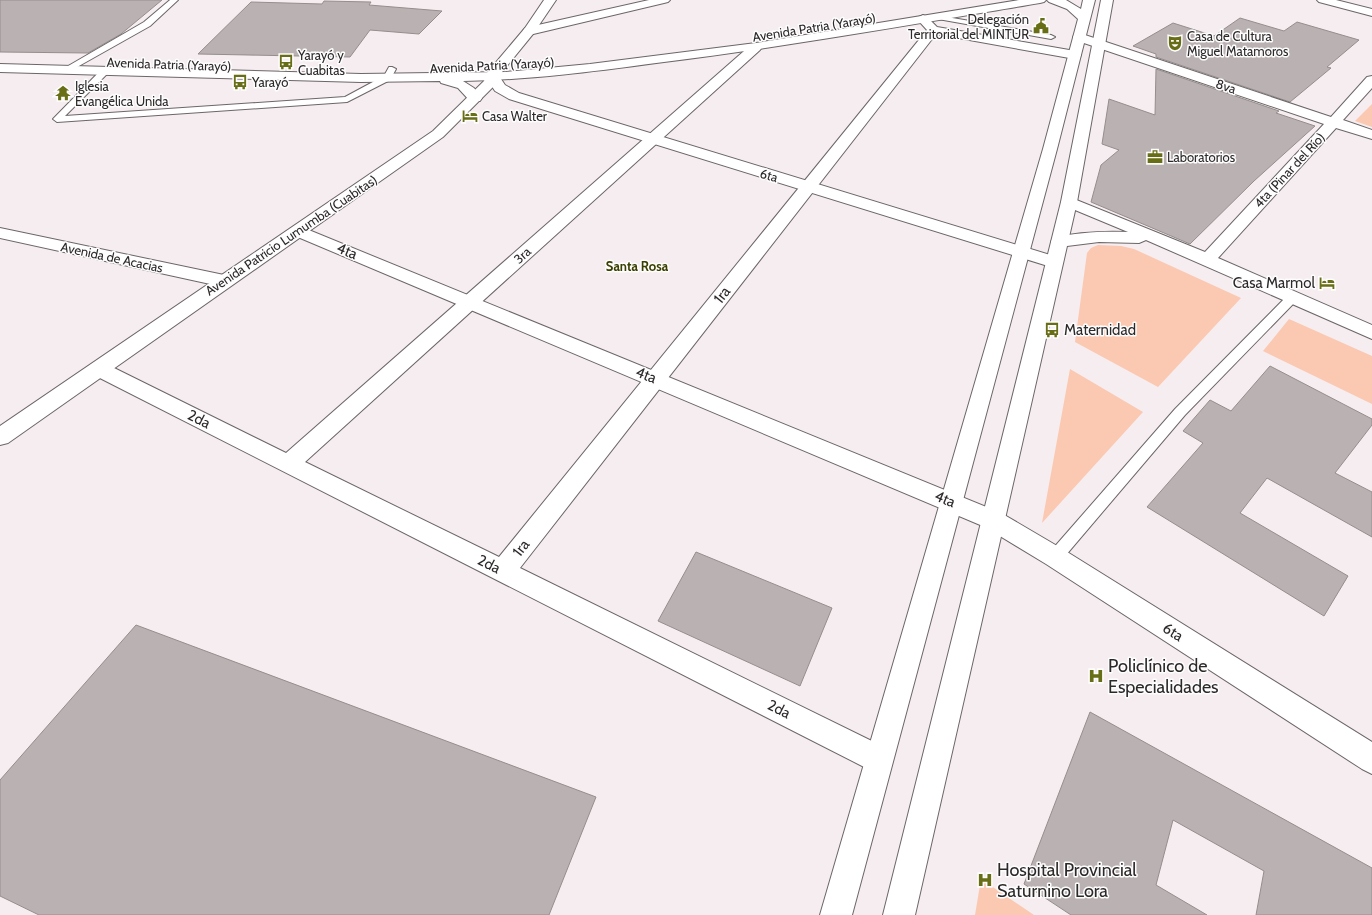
<svg xmlns="http://www.w3.org/2000/svg" width="1372" height="915" viewBox="0 0 1372 915" font-family="Cabin,sans-serif">
<rect width="100%" height="100%" fill="#f5edef"/>
<path fill="#fbc8b1" d="M1372,104v23l-17,-6z
M1098,245l23,1 13,3 107,49 -83,89 -83,-45 12,-89 4,-5z
M1289,319l83,37v48l-109,-53z
M1070,369l73,43 -101,111z
M981,879l53,36h-59z"/>
<path fill="#bab2b2" stroke="#958e8d" d="M0,0h162l-41,34 -33,19 -88,-1z
M324,1l47,1 -2,3 73,6 -23,23 -49,-4 -20,27 -152,-3 53,-52 71,2z
M1240,18l44,13 13,-9 62,18 -32,27 4,1 -41,34 -134,-45v-3l-23,-8 40,-23 41,13z
M1156,69l123,42 -3,2 39,13 -61,55 -64,63 -99,-42 10,-37 18,-15 -17,-6 7,-45 46,16z
M1270,366l102,53v6l-37,48 37,19v45l-105,-59 -27,35 108,63 -24,40 -177,-109 56,-64 -20,-12 27,-31 21,11z
M696,552l136,56 -32,78 -142,-65z
M136,625l460,172 -47,118h-510l-39,-19v-116z
M1090,712l282,156v47h-116l8,-44 -91,-51 -17,65 51,30h-136l-47,-31z"/>
<g fill="none" stroke-linecap="round" stroke-linejoin="round">
<defs>
<path id="service" d="M170,0h8l-28,26 -80,45h-3l-4,-2 81,-47z
M935,15l116,20 4,2 -4,2 -113,-20h-3z
M389,67h3l4,2 -6,11 -43,22 -290,20 -4,-3 50,-51h6l1,2 -1,2 -44,44 280,-19 39,-21z
M1292,294l4,1 2,3 -2,3 -111,114 -125,147 -5,2 -5,-2 -3,-5 3,-5 125,-143 113,-114z"/>
<path id="minor" d="M649,0h21l-2,2 -4,1 -135,32 -4,-1 -2,-3 2,-3 4,-1z
M923,15l4,2 10,10 138,24 4,1 2,3 -2,3 -4,1 -139,-25 -416,534 368,181 5,10 -5,10 -10,5 -10,-5 -776,-395 -3,-5 3,-5 7,-2 7,2 180,89 466,-409h8l2,3 -2,3 -455,412 194,95 428,-527 -10,-11 2,-2z
M1079,33l252,84 36,-40 5,-1v12l-29,32 29,10v9l-36,-11 -118,130 154,67v14l-226,-99 -7,3 -40,-1 -40,5 -6,-1 -2,-4 2,-4c25,-6 50,-7 75,-6l-65,-27 -2,-3 2,-3 6,-2 136,55 119,-128 -249,-84 -2,-3 2,-3z
M0,228l224,47 6,2 3,4 -3,4 -6,2 -224,-49z"/>
<path id="tertiary" d="M1317,0h19l36,9v7l-53,-14z
M492,72l5,1 8,12 14,8 541,165 3,4 -3,4 -6,1 -6,-1 -539,-167 -14,-8 -10,-15 2,-3z
M299,226l702,287 63,37 308,192v32l-10,-5 -316,-205 -61,-37 -692,-292 -2,-4 2,-4z"/>
<path id="secondary" d="M544,0h12l-23,34 -35,43 -3,8 -52,52 -435,306 -8,2v-19l433,-295 51,-50 3,-8 38,-45z"/>
<path id="primary" d="M1019,0h27l-2,2 -4,1c-125,21 -250,43 -376,59 -67,9 -134,18 -201,19l11,7 8,10 -2,3h-10l-12,-13 -17,-5 -1,-2 -79,1 -361,-10v-8l361,10 145,-2 84,-8 166,-21z
M1047,0h19l15,9 2,-9h12l-38,149 -205,766h-32l223,-766 35,-130 -11,-10 -18,-7z
M1101,0h12l-36,202 -162,713h-32l178,-713z"/>
</defs>
<use href="#service" stroke="#6c6667" stroke-width="2"/>
<use href="#minor" stroke="#6c6667" stroke-width="2"/>
<use href="#tertiary" stroke="#6c6667" stroke-width="2"/>
<use href="#secondary" stroke="#6c6667" stroke-width="2"/>
<use href="#primary" stroke="#6c6667" stroke-width="2"/>
<use href="#service" fill="#fff" fill-rule="evenodd"/>
<use href="#minor" fill="#fff" fill-rule="evenodd"/>
<use href="#tertiary" fill="#fff" fill-rule="evenodd"/>
<use href="#secondary" fill="#fff" fill-rule="evenodd"/>
<use href="#primary" fill="#fff" fill-rule="evenodd"/>
</g>
<defs>
<symbol id="civic-bare" viewBox="-9 -9 18 18"><path d="M-.6-6.5H3V-4.5H.6V-3L4-1V1h2V6H-6V1h2V-1L-.6-3ZM-1.2 2.5V6h2.4V2.5Z" fill="#676e15" stroke="#fefdfd" stroke-width="2.5" paint-order="stroke"/></symbol>
<symbol id="theatre-bare" viewBox="-9 -9 18 18"><path d="M-5-5.5Q0-4 5-5.5V0Q5 5 0 6Q-5 5-5 0ZM-3.3-2.5H-1v1.5H-3.3ZM1-2.5H3.3v1.5H1ZM-2.8 1Q0 5.5 2.8 1Z" fill="#676e15" stroke="#fefdfd" stroke-width="2.5" paint-order="stroke"/></symbol>
<symbol id="bus-bare" viewBox="-9 -9 18 18"><path d="M-5-6H5V4H4V6H2V4H-2V6H-4V4H-5ZM-3.5-4V0h7V-4ZM-3.5 1.2v1.5H-2V1.2ZM2 1.2v1.5H3.5V1.2Z" fill="#676e15" stroke="#fefdfd" stroke-width="2.5" paint-order="stroke"/></symbol>
<symbol id="temple-bare" viewBox="-9 -9 18 18"><path d="M0-6L5-2H3V0L6.5 2.5H4V6H1.5V3h-3V6H-4V2.5H-6.5L-3 0V-2H-5Z" fill="#676e15" stroke="#fefdfd" stroke-width="2.5" paint-order="stroke"/></symbol>
<symbol id="hotel-bare" viewBox="-9 -9 18 18"><path d="M-6-4.5h1.5V1H6V5H4.5V3h-9V5H-6ZM-4 0a1.8 1.8 0 1 1 3.6 0ZM.5 0V-2.5h3Q6-2.5 6 0Z" fill="#676e15" stroke="#fefdfd" stroke-width="2.5" paint-order="stroke"/></symbol>
<symbol id="office-bare" viewBox="-9 -9 18 18"><path d="M-6-3h4V-5.5h4V-3h4V5H-6ZM-1-4.5V-3h2v-1.5ZM-6 0V1H6V0Z" fill="#676e15" stroke="#fefdfd" stroke-width="2.5" paint-order="stroke"/></symbol>
<symbol id="hospital-bare" viewBox="-9 -9 18 18"><path d="M-5-5h3v3.5h4V-5h3V5h-3V1.5h-4V5h-3Z" fill="#676e15" stroke="#fefdfd" stroke-width="2.5" paint-order="stroke"/></symbol>
</defs>
<g fill-rule="evenodd">
<use href="#civic-bare" x="1030" y="15" width="22" height="22"/>
<use href="#theatre-bare" x="1164" y="32" width="22" height="22"/>
<use href="#bus-bare" x="275" y="51" width="22" height="22"/>
<use href="#bus-bare" x="229" y="71" width="22" height="22"/>
<use href="#temple-bare" x="52" y="82" width="22" height="22"/>
<use href="#hotel-bare" x="459" y="105" width="22" height="22"/>
<use href="#office-bare" x="1144" y="146" width="22" height="22"/>
<use href="#hotel-bare" x="1316" y="272" width="22" height="22"/>
<use href="#bus-bare" x="1041" y="319" width="22" height="22"/>
<use href="#hospital-bare" x="1085" y="665" width="22" height="22"/>
<use href="#hospital-bare" x="974" y="869" width="22" height="22"/>
</g>
<g text-anchor="middle" stroke-width="3" stroke-linejoin="round" paint-order="stroke">
<g font-size="13" fill="#2c2929" stroke="#fefdfd" text-anchor="start">
<text x="1029" y="24" text-anchor="end">Delegación<tspan x="1029" dy="15">Territorial del MINTUR</tspan></text>
<text x="1187" y="41">Casa de Cultura<tspan x="1187" dy="15">Miguel Matamoros</tspan></text>
<text x="298" y="60">Yarayó y<tspan x="298" dy="15">Cuabitas</tspan></text>
<text x="252" y="87">Yarayó</text>
<text x="75" y="91">Iglesia<tspan x="75" dy="15">Evangélica Unida</tspan></text>
<text x="482" y="121">Casa Walter</text>
<text x="1167" y="162">Laboratorios</text>
</g>
<g font-size="13" fill="#2c2929" stroke="#fefdfd">
<text transform="translate(814 27) rotate(-9)" y="5">Avenida Patria (Yarayó)</text>
<text transform="translate(169 64) rotate(2)" y="5">Avenida Patria (Yarayó)</text>
<text transform="translate(492 65) rotate(-3)" y="5">Avenida Patria (Yarayó)</text>
<text transform="translate(1226 86) rotate(18)" y="5">8va</text>
<text transform="translate(1289 170) rotate(-47)" y="5">4ta (Pinar del Río)</text>
<text transform="translate(769 175) rotate(17)" y="5">6ta</text>
<text transform="translate(291 235) rotate(-34)" y="5">Avenida Patricio Lumumba (Cuabitas)</text>
<text transform="translate(522 255) rotate(-42)" y="5">3ra</text>
<text transform="translate(112 257) rotate(12)" y="5">Avenida de Acacias</text>
</g>
<g font-size="13" font-weight="bold" fill="#3b4000" stroke="#fefdfd">
<text x="637" y="271">Santa Rosa</text>
</g>
<g font-size="15" fill="#2c2929" stroke="#fefdfd">
<text transform="translate(347 251) rotate(23)" y="5">4ta</text>
<text transform="translate(722 295) rotate(-51)" y="5">1ra</text>
<text transform="translate(646 375) rotate(22)" y="5">4ta</text>
<text transform="translate(199 419) rotate(27)" y="5">2da</text>
<text transform="translate(945 499) rotate(23)" y="5">4ta</text>
<text transform="translate(521 548) rotate(-52)" y="5">1ra</text>
<text transform="translate(489 564) rotate(27)" y="5">2da</text>
<text transform="translate(1173 632) rotate(32)" y="5">6ta</text>
<text transform="translate(779 709) rotate(27)" y="5">2da</text>
</g>
<g font-size="15" fill="#2c2929" stroke="#fefdfd" text-anchor="end">
<text x="1315" y="288">Casa Marmol</text>
<text x="1064" y="335" text-anchor="start">Maternidad</text>
</g>
<g font-size="18" fill="#2c2929" stroke="#fefdfd" text-anchor="start">
<text x="1108" y="672">Policlínico de<tspan x="1108" dy="21">Especialidades</tspan></text>
<text x="997" y="876">Hospital Provincial<tspan x="997" dy="21">Saturnino Lora</tspan></text>
</g>
</g>
</svg>
